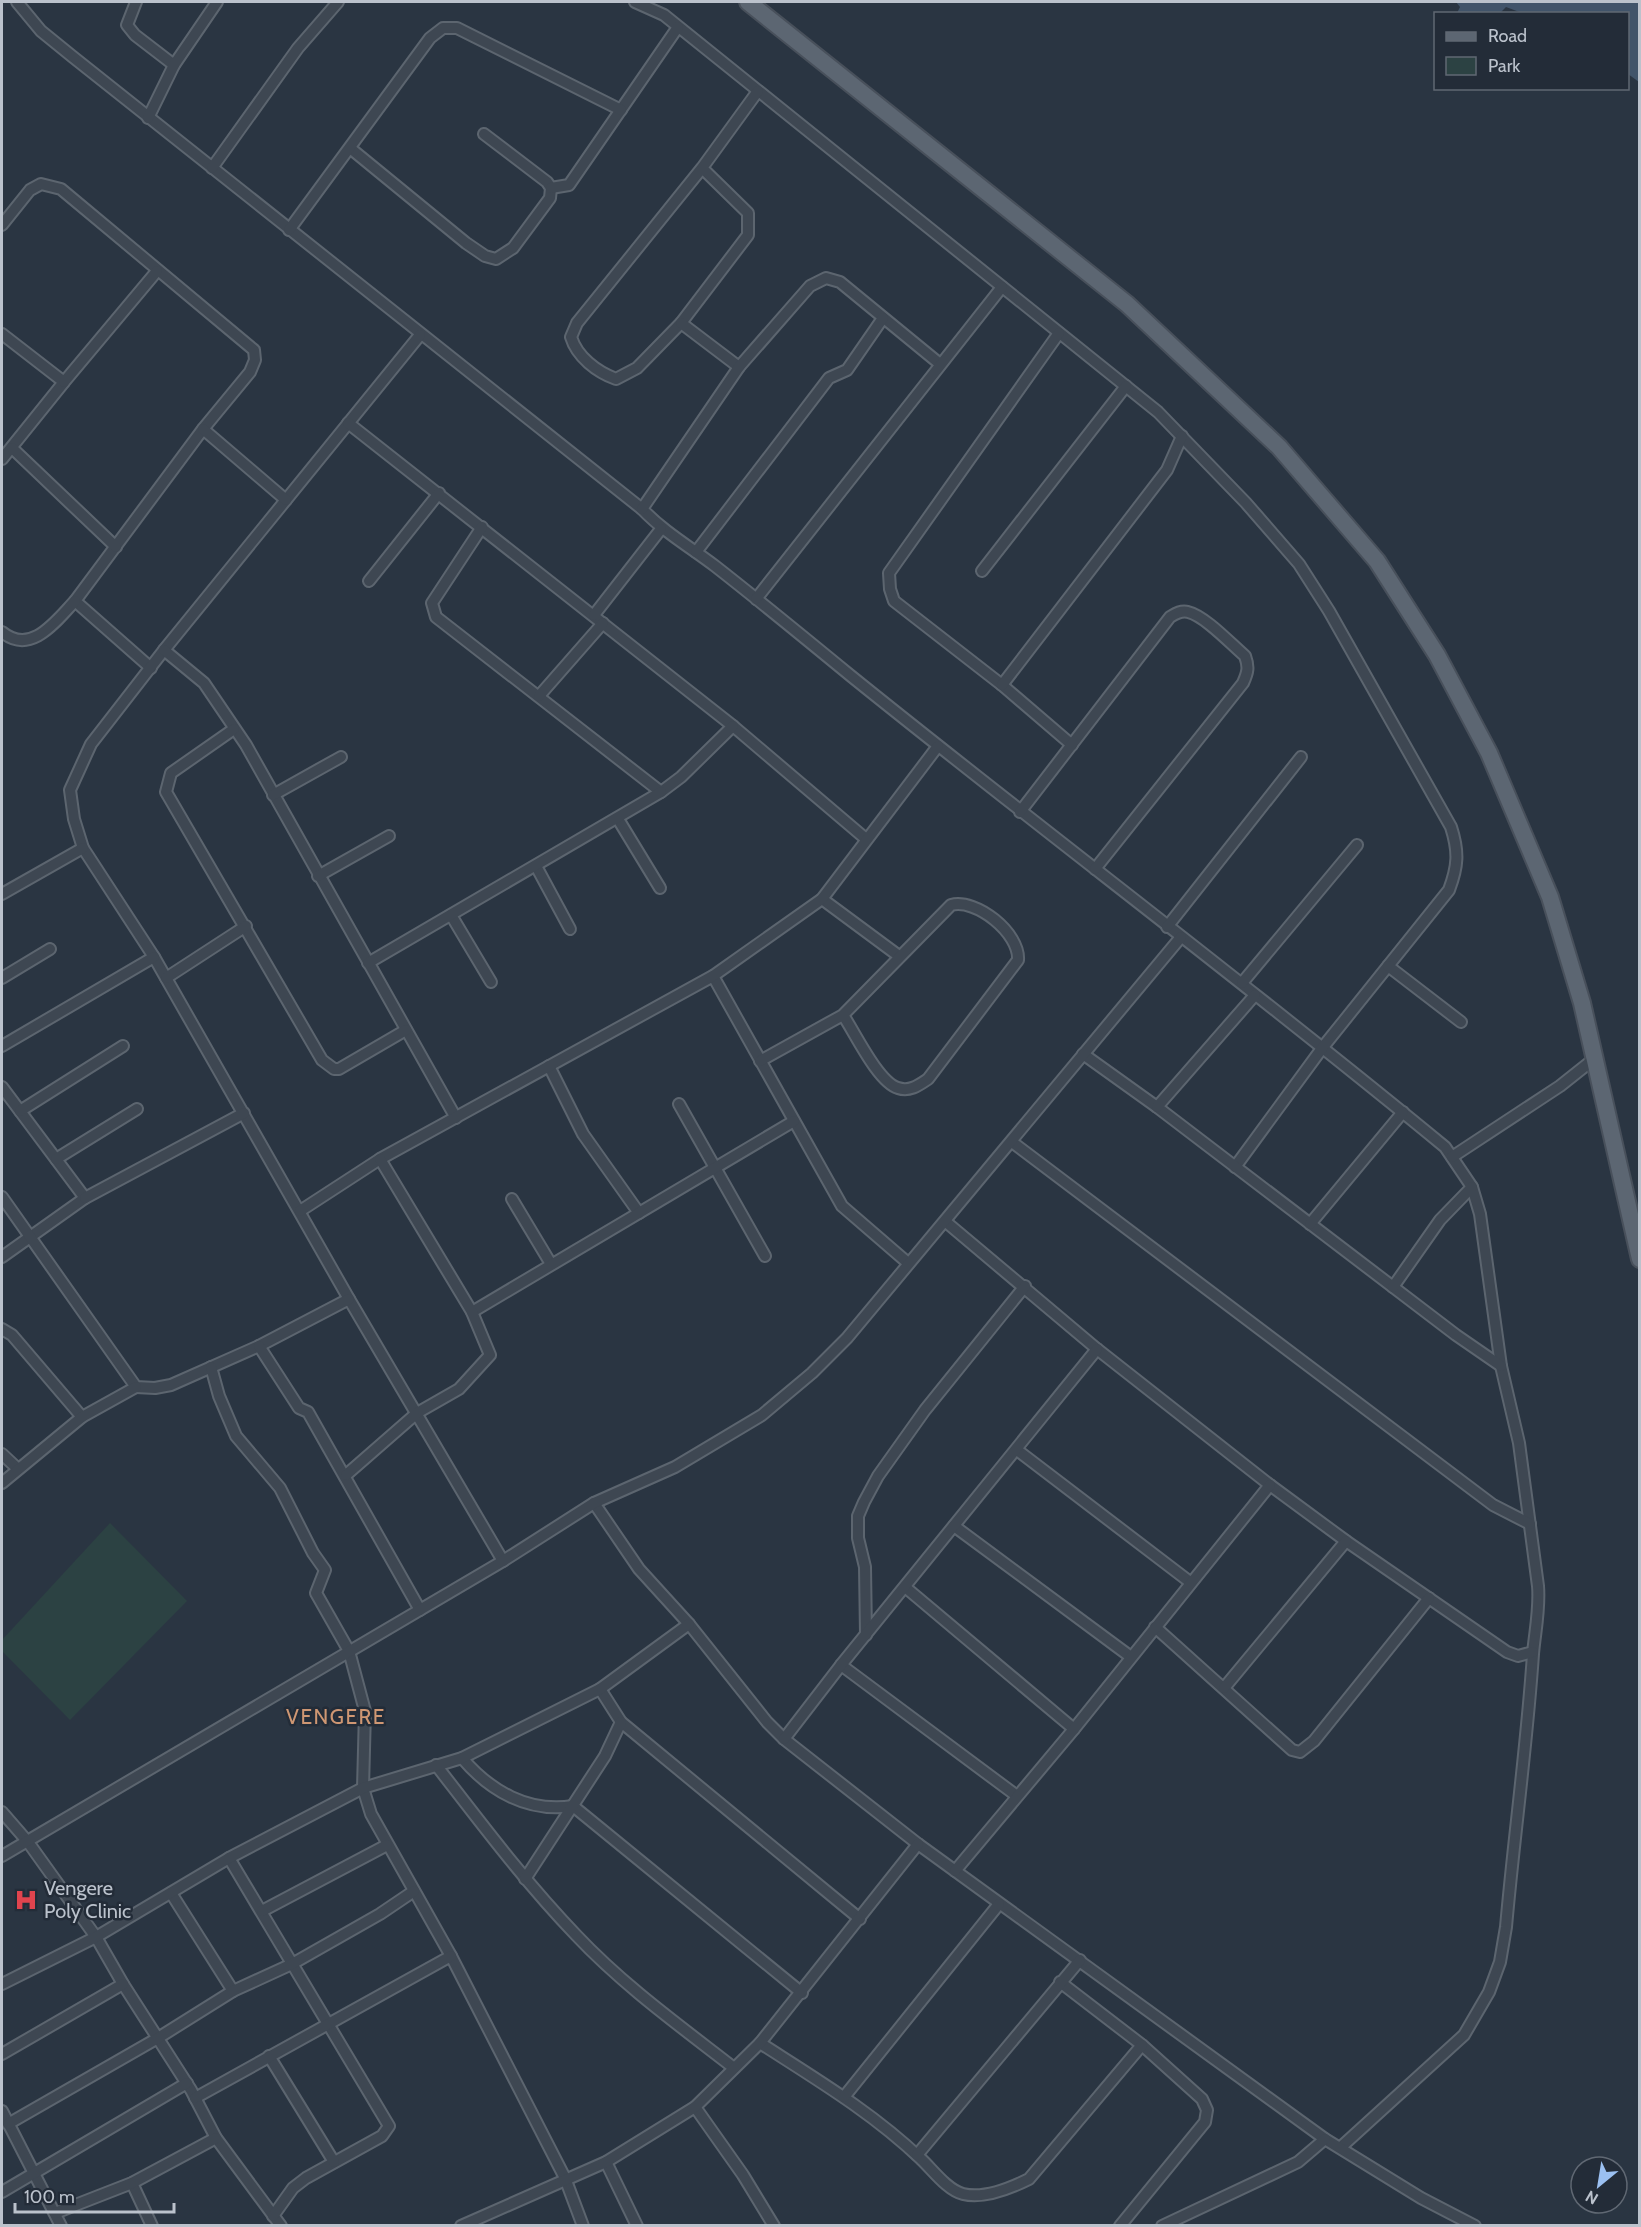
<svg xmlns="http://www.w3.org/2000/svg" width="1641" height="2227" viewBox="0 0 1641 2227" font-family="Cabin,sans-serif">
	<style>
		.green { fill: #2c4243 }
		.water { fill: #41546a }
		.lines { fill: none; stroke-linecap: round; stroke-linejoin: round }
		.street-casing { stroke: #5c656f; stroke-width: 14 }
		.primary-casing { stroke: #48505b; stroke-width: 20 }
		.street { stroke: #3e4752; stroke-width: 10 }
		.primary { stroke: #5c6672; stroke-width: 16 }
		.labels { text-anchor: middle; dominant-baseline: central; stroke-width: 5; stroke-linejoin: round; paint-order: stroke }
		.poi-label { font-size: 20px; fill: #bbc2cc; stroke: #232c38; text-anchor: start }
		.neighbourhood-label { font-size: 21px; letter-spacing: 1.5px; fill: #cf9773; stroke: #232c38 }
	</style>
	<rect width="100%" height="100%" fill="#2a3542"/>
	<polygon class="green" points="110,1523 187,1601 70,1720 2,1651 2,1640"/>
	<polygon class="water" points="1456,2 1639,2 1639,82 1628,74 1628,14 1522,13 1506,7 1500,13 1457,13 1460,7"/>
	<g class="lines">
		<g class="street-casing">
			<g id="street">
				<path d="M17,2l24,29 32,26 569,452c22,23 48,38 73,57 46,36 91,73 136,110 197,159 399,310 594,471l27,40 8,27 21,152 18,77 19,143c2,23 -3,45 -5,68 -6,91 -19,182 -27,273l-6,35 -11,30 -25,43 -123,112"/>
				<polyline points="136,2 127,25 135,35 174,65"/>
				<path d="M635,2l29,13 494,397 88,91 53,61 30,47 122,216c8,25 7,39 -2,63l-126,157 -88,120"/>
				<polyline points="148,118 174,65 217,2"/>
				<polyline points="350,148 466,243 485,256 496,259 513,248 550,198 551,188 547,182 484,134"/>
				<polyline points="212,168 298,48 338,2"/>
				<path d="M702,168l46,45v22l-67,88 -44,45 -21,11c-19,-7 -39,-22 -45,-42l6,-14 125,-155 56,-77"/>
				<polyline points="551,188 569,185 678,27"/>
				<polyline points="2,225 30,190 41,184 61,189 254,350 255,360 250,372 203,429 75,601 151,668"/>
				<polyline points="289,230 430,38 443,28 457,28 621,110"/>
				<polyline points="681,323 739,367"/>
				<polyline points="1059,333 889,573 890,589 894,601 1002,685 1072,745"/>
				<polyline points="2,334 64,382 2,459"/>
				<polyline points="420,335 164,650 91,744 70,790 74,819 83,848 154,957 349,1299 503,1561"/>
				<polyline points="64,382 157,271"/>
				<polyline points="348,423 733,726 866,839"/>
				<polyline points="203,429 286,500"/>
				<polyline points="12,448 116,547"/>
				<polyline points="642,509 739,367 810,286 826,278 840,282 940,364"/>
				<polyline points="482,527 432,603 436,617 661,792 681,777 733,726"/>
				<polyline points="696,552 829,378 847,370 883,318"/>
				<polyline points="982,571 1126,386"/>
				<polyline points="369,581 439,493"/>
				<polyline points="756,599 1002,287"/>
				<polyline points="594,615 661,529"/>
				<path d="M2,632c29,24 54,-11 73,-31"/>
				<polyline points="164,650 204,683 246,745 456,1118"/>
				<polyline points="1002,685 1167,470 1182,436"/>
				<polyline points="539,696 603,623"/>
				<polyline points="234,729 171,773 166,792 322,1060 334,1069 339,1069 406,1030"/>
				<polyline points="273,795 341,757"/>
				<path d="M1020,812l150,-195c5,-3 11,-7 18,-5 17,4 43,32 57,44 4,11 3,16 -2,27l-148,186"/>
				<polyline points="618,819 660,888"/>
				<polyline points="536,866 570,929"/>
				<polyline points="318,876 389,836"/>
				<polyline points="2,894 83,848"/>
				<polyline points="822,899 899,956"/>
				<polyline points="451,915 491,982"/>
				<polyline points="1167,927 1301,757"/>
				<polyline points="368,963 661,792"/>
				<polyline points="1388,966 1461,1022"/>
				<polyline points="713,976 842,1206 908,1263"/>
				<polyline points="2,978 50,949"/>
				<polyline points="166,978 246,926"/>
				<polyline points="1242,983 1357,845"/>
				<polyline points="2,1046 154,957"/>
				<polyline points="1083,1054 1157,1107 1456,1335 1501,1366"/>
				<path d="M760,1061l83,-46 108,-110c25,-7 69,28 67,55l-90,119c-9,6 -18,13 -30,9 -20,-6 -43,-55 -55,-73"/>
				<polyline points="549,1066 583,1134 639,1213"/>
				<polyline points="2,1087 85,1198 2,1257"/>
				<polyline points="679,1104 765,1256"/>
				<polyline points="1157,1107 1255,995"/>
				<polyline points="20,1111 123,1046"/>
				<polyline points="1012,1142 1493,1505 1530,1524"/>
				<polyline points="1452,1157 1560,1086 1594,1059"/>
				<polyline points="56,1159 137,1109"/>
				<polyline points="2,1197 136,1387 155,1388 171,1385 259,1346 349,1299"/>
				<polyline points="85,1198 244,1113"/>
				<polyline points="512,1199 551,1264"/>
				<polyline points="300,1211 380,1159 713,976 822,899 938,746"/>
				<polyline points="946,1222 1097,1349 1270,1485 1346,1541 1507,1652 1518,1656 1533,1652"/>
				<polyline points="1310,1224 1403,1112"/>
				<polyline points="1393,1287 1440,1220 1472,1187"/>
				<polyline points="472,1312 794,1121"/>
				<polyline points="2,1329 12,1335 82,1417"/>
				<polyline points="259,1346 299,1408 308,1412 420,1610"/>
				<polyline points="211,1367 219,1396 236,1436 280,1488 313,1553 325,1570 316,1593 349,1651 365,1711 363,1788 371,1814 451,1956 565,2178 583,2226"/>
				<polyline points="1017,1450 1190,1582"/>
				<polyline points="2,1454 18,1469"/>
				<polyline points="346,1475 417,1413 459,1389 490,1355 472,1312 380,1159"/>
				<polyline points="2,1483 82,1417 136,1387"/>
				<polyline points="594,1503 639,1569 689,1624 767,1722 784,1739 918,1844 1325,2139 1421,2198 1475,2226"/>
				<polyline points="954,1526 1131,1657"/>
				<polyline points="905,1587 1074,1729"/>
				<polyline points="1155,1627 1292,1750 1300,1752 1314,1741 1429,1598"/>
				<polyline points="866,1635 865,1567 858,1538 858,1516 864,1502 878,1476 925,1410 1025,1286"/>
				<polyline points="841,1665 1017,1796"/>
				<polyline points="1224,1688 1346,1541"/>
				<polyline points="600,1689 621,1722 860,1919"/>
				<polyline points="784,1739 841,1665 1097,1349"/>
				<path d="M462,1758c28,33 66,55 111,48l229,187"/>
				<path d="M436,1765c45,58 89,117 140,170 47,50 104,91 158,133"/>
				<polyline points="2,1812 28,1842 96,1937 123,1984 191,2090 216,2138 281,2226"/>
				<polyline points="2,1856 503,1561 594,1503 675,1467 762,1415 812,1373 847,1338 1181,937"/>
				<polyline points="229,1858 389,2126 382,2136 306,2178 293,2188 273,2216"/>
				<polyline points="955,1871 1074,1729 1270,1485"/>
				<polyline points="525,1879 605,1756 621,1722"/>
				<polyline points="171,1893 233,1991"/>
				<polyline points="262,1911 387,1845"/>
				<polyline points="1060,1982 1142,2045 1202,2099 1207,2110 1205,2122 1120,2226"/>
				<polyline points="2,1984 96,1937 229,1858 363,1788 462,1758 600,1689 689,1624"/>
				<path d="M760,2043c56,36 113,70 161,116 11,10 26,31 42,35 20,5 48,-6 66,-15l113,-134"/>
				<polyline points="2,2054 123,1984"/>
				<polyline points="269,2056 334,2162"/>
				<polyline points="844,2097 999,1904"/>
				<polyline points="195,2098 451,1956"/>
				<polyline points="695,2107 743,2175 774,2226"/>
				<polyline points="2,2111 61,2226"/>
				<polyline points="8,2124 158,2038 233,1991 292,1964 380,1914 414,1891"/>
				<polyline points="917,2155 1080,1960"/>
				<polyline points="606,2162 637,2226"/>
				<polyline points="132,2183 152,2226"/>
				<polyline points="2,2192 187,2083"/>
				<polyline points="55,2213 132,2183 216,2138"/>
				<polyline points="461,2226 606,2162 695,2107 760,2043 918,1844"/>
				<polyline points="1162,2226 1298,2162 1325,2139"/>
			</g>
		</g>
		<g class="primary-casing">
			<polyline id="primary" points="748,2 1127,304 1279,447 1377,561 1437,655 1489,753 1550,897 1582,1003 1640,1259"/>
		</g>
		<use href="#street" class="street"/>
		<use href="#primary" class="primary"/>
	</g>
	<defs>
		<g id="hospital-bare" transform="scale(1.8)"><path d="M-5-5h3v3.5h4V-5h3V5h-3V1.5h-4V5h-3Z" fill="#e0444e" stroke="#232c38" stroke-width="2.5" paint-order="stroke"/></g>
	</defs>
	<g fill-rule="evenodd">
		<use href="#hospital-bare" x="26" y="1900"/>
	</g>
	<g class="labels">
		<g class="poi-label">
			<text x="44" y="1888">Vengere<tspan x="44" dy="23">Poly Clinic</tspan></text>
		</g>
		<g class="neighbourhood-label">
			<text x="336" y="1716">VENGERE</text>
		</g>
	</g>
	<rect width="1641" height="2227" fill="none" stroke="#bbc2cc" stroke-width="6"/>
	<rect x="1434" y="12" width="195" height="78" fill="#232c38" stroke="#606873" stroke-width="1.5"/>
	<rect x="1446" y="32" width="30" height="9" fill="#5c6672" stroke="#606873" stroke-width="1.5"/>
	<text x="1488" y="42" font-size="18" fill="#bbc2cc">Road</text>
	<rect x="1446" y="57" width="30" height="18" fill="#2c4243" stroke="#606873" stroke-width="1.5"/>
	<text x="1488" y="72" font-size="18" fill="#bbc2cc">Park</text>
	<g transform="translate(1599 2185) rotate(210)"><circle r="28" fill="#232c38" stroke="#606873" stroke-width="1.5"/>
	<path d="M0-4.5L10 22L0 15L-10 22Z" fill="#9bc0f1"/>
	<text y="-9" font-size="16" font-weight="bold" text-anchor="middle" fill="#bbc2cc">N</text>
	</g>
	<path d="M15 2203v9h159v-9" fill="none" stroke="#bbc2cc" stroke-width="3"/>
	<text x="24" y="2203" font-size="18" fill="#bbc2cc" stroke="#232c38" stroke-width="4.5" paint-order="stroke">100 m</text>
</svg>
